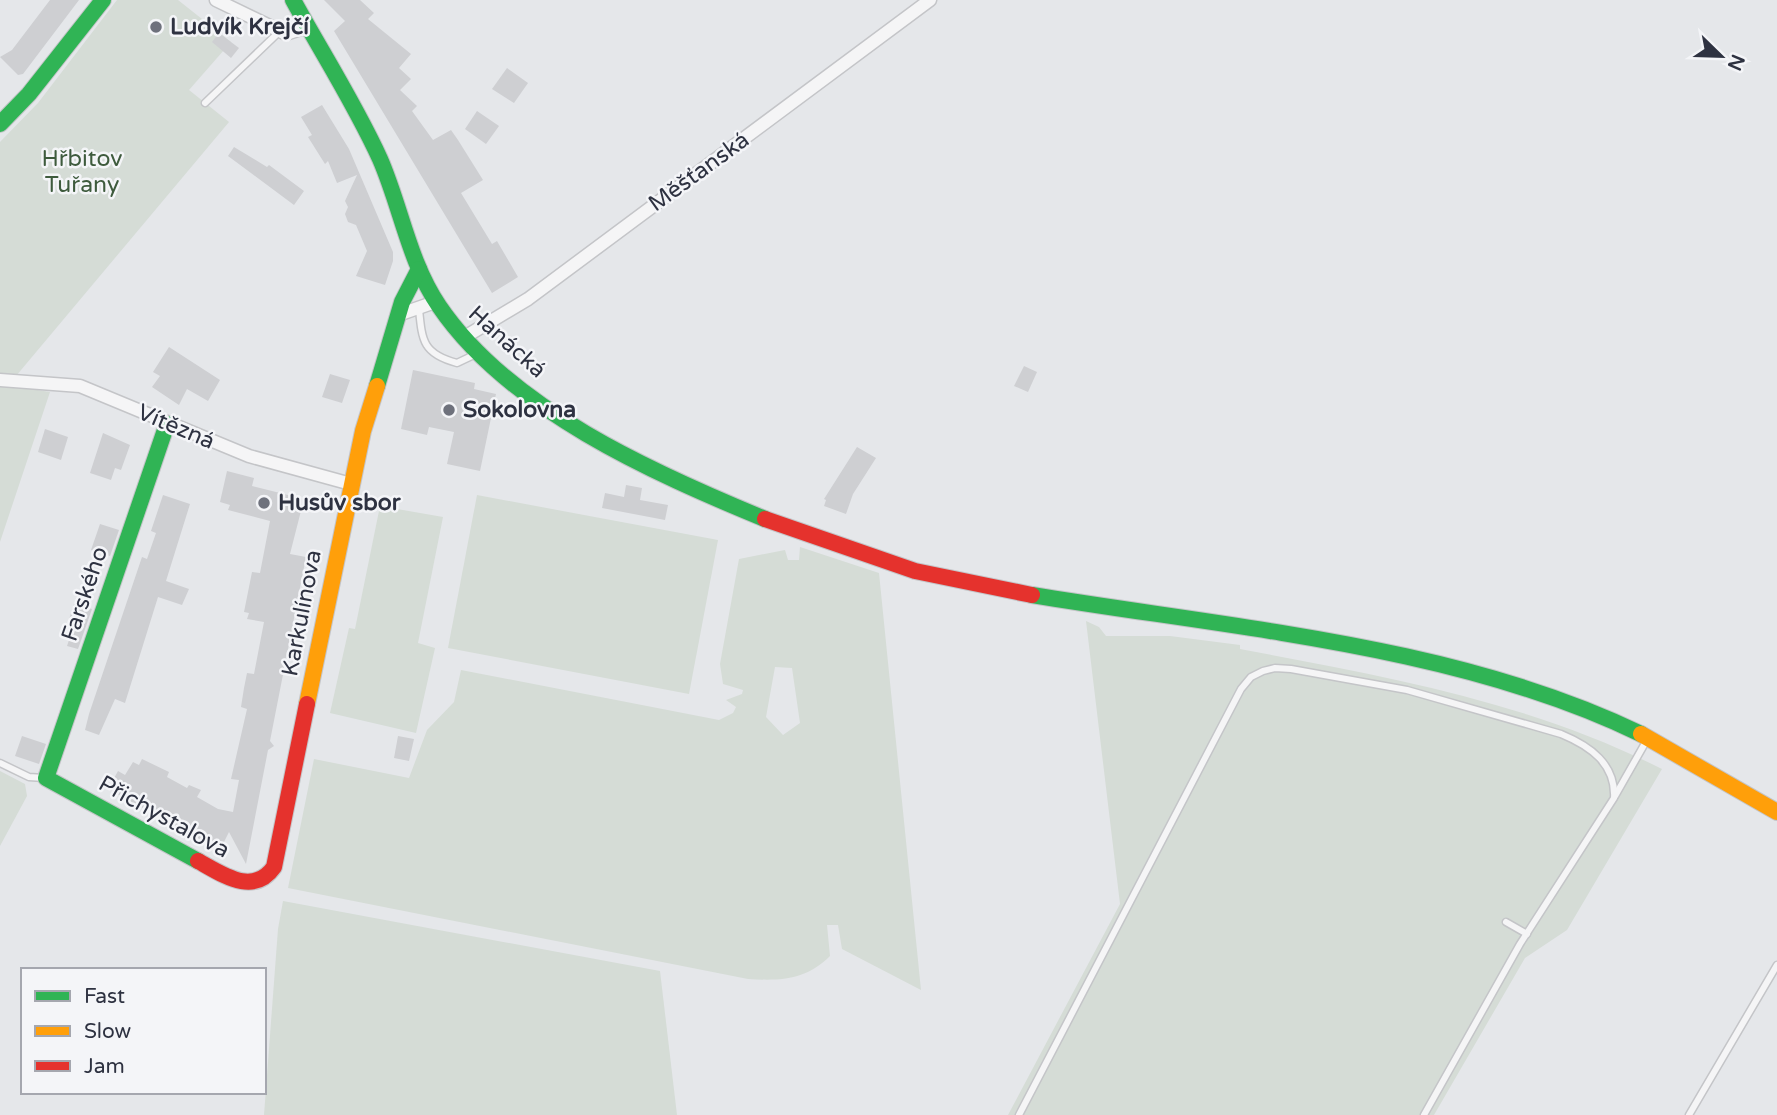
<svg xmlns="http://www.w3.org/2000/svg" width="1777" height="1115" viewBox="0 0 1777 1115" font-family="'Varela Round',sans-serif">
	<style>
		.green { fill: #d5dcd6; fill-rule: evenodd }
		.building { fill: #cecfd2 }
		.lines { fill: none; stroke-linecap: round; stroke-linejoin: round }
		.lane-casing { stroke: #c4c5c8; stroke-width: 9 }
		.street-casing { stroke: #c4c5c8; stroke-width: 15 }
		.fast-casing { stroke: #c4c5c8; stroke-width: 18 }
		.slow-casing { stroke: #c4c5c8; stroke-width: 18 }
		.jam-casing { stroke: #c4c5c8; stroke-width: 18 }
		.lane { stroke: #f5f5f6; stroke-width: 6 }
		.street { stroke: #f5f5f6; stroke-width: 12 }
		.fast { stroke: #30b455; stroke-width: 16 }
		.slow { stroke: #ff9f0a; stroke-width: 16 }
		.jam { stroke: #e5322d; stroke-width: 16 }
		.poi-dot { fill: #6e717c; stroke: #f4f5f8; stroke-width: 2.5 }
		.labels { text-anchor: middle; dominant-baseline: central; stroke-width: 5; stroke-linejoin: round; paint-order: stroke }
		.poi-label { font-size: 23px; font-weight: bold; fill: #2e3241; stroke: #f4f5f8; text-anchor: start }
		.park-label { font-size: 23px; fill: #3e5b3d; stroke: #f4f5f8 }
		.street-label { font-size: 23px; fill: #2e3241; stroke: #f4f5f8 }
	</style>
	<rect width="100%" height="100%" fill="#e5e7ea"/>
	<g class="green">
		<polygon points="117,0 178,0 231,42 189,90 229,122 16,376 0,375 0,142 38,103"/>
		<polygon points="0,384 50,392 0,542"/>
		<polygon points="477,495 718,540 689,694 448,648"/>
		<polygon points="380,506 443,517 418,643 435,648 416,733 330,713 349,628 355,629"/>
		<path d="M800,547l79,26 42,417 -79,-41 -4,-24h-11l3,31c-24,24 -49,25 -82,23l-460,-91 26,-129 95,19 18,-48 27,-28 7,-32 258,50 14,-7 3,-6 -10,-7 16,-6 1,-4 -20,-6 -3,-20 19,-105 46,-9 3,10h11zM775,667l17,1 8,55 -17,12 -17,-18z"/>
		<path d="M1086,621l13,6 7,9h64l70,9v4c147,28 287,52 422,120l-95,161 -42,28 -91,157h-426l112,-211z"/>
		<polygon points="0,771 25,784 27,796 0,846"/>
		<polygon points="283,901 660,971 677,1115 264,1115 278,929"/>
	</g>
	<g class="building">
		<polygon points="50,0 79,0 23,74 18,75 0,57 12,50"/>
		<polygon points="324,0 360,0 374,13 368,19 411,54 399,68 411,79 400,90 417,106 412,111 433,140 451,130 458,140 483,180 461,193 492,244 497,241 518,277 492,293 334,31 345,21"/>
		<polygon points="219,33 239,48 231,58 212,42"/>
		<polygon points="507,68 528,83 514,103 492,89"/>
		<polygon points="322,105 349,149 393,252 393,261 385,285 356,276 367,251 356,225 348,222 345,214 348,207 345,201 357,175 337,183 328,161 325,164 308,137 312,135 301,117"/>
		<polygon points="477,111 499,126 486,144 465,129"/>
		<polygon points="234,147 267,167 269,165 304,191 294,205 228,156"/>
		<polygon points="169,347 220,380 208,401 187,389 179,405 152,387 160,376 153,372"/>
		<polygon points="1024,366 1037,372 1028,392 1014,386"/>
		<polygon points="413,370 475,383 474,389 496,394 480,471 447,464 454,432 429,427 427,435 401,429"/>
		<polygon points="330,374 350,380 342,403 322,397"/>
		<polygon points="45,429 68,437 61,460 38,452"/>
		<polygon points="103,433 130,445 121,470 115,468 111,480 90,473"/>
		<polygon points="857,447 876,458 853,494 846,514 824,506 826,500 824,499"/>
		<polygon points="227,471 254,478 252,486 304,499 290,554 306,557 270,741 274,746 268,750 246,864 229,832 220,850 108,789 118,771 125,775 133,762 139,765 142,759 169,772 167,777 187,788 189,785 201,790 197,797 218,809 233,812 239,780 231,779 247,709 241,707 244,688 247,673 254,674 264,622 247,619 249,613 244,612 252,572 260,573 270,521 228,510 230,505 220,502"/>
		<polygon points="626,485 642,488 640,500 668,505 665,520 602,508 605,493 624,497"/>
		<polygon points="163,495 190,504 166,581 189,589 182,605 158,597 125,703 115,699 99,735 85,730 89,714 142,557 147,559 156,533 151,531"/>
		<polygon points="100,524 119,530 110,556 91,550"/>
		<polygon points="74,604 92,609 78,649 67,646 69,640 63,638"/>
		<polygon points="22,736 46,744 39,764 15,756"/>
		<polygon points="398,736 414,739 409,761 394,758"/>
	</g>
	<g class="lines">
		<g class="lane-casing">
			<g id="lane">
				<polyline points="205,103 279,32"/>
				<path d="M419,309c3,32 4,45 38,54l19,-9"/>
				<polyline points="0,763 29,777 44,778"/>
				<polyline points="1615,796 1648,738"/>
				<polyline points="1506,922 1527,934"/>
				<path d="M1019,1115l222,-426 10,-12 12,-6 12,-3 16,1 116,21 154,44c29,12 55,30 53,64l-94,146 -96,171"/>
				<polyline points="1689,1115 1777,965"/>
			</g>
		</g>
		<g class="street-casing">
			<g id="street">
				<polyline points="216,0 286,34 307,27"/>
				<polyline points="398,315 435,302"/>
				<polyline points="463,338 528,299 930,0"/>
				<polyline points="0,380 80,386 249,456 351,484"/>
			</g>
		</g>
		<g class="fast-casing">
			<g id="fast">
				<path d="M293,0c29,53 62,104 87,159 21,48 29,103 59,147 70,103 214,167 326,213"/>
				<polyline points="0,124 29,94 103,0"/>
				<polyline points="377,386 402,302 419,269"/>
				<polyline points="167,424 46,778 198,861"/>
				<path d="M1032,595c199,33 426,50 609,139"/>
			</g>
		</g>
		<g class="slow-casing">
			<g id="slow">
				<polyline points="307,704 363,431 377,386"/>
				<polyline points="1641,734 1777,812"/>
			</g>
		</g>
		<g class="jam-casing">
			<g id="jam">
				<polyline points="765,519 915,571 1032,595"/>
				<path d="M198,861c24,13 55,36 76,6l33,-163"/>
			</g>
		</g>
		<use href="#lane" class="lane"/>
		<use href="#street" class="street"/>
		<use href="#fast" class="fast"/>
		<use href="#slow" class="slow"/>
		<use href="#jam" class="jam"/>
	</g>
	<g class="poi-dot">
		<circle cx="156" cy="27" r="7"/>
		<circle cx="449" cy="410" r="7"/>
		<circle cx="264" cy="503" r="7"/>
	</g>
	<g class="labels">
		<g class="poi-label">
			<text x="170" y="27">Ludvík Krejčí</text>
			<text x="463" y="410">Sokolovna</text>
			<text x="278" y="503">Husův sbor</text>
		</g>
		<g class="park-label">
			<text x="82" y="159">Hřbitov<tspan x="82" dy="26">Tuřany</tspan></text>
		</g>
		<g class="street-label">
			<text transform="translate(699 172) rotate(-36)">Měšťanská</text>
			<text transform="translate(507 342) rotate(42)">Hanácká</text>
			<text transform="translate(176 427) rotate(23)">Vítězná</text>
			<text transform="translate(85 594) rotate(-71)">Farského</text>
			<text transform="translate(302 613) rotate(-79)">Karkulínova</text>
			<text transform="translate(164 817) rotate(29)">Přichystalova</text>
		</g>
	</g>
	<rect x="21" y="968" width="245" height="126" fill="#f4f5f8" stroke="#a5a7af" stroke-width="2"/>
	<rect x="35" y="991" width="35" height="10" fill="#30b455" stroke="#a5a7af" stroke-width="2"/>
	<text x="84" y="1003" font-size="21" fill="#2e3241">Fast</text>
	<rect x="35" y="1026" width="35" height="10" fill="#ff9f0a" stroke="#a5a7af" stroke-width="2"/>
	<text x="84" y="1038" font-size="21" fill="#2e3241">Slow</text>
	<rect x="35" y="1061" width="35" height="10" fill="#e5322d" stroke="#a5a7af" stroke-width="2"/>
	<text x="84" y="1073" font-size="21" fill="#2e3241">Jam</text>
	<g transform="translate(1721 56) rotate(113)" stroke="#f4f5f8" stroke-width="5" paint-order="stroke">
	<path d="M0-5L12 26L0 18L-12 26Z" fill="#2e3241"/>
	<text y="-10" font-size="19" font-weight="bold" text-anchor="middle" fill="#2e3241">N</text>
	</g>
</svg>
